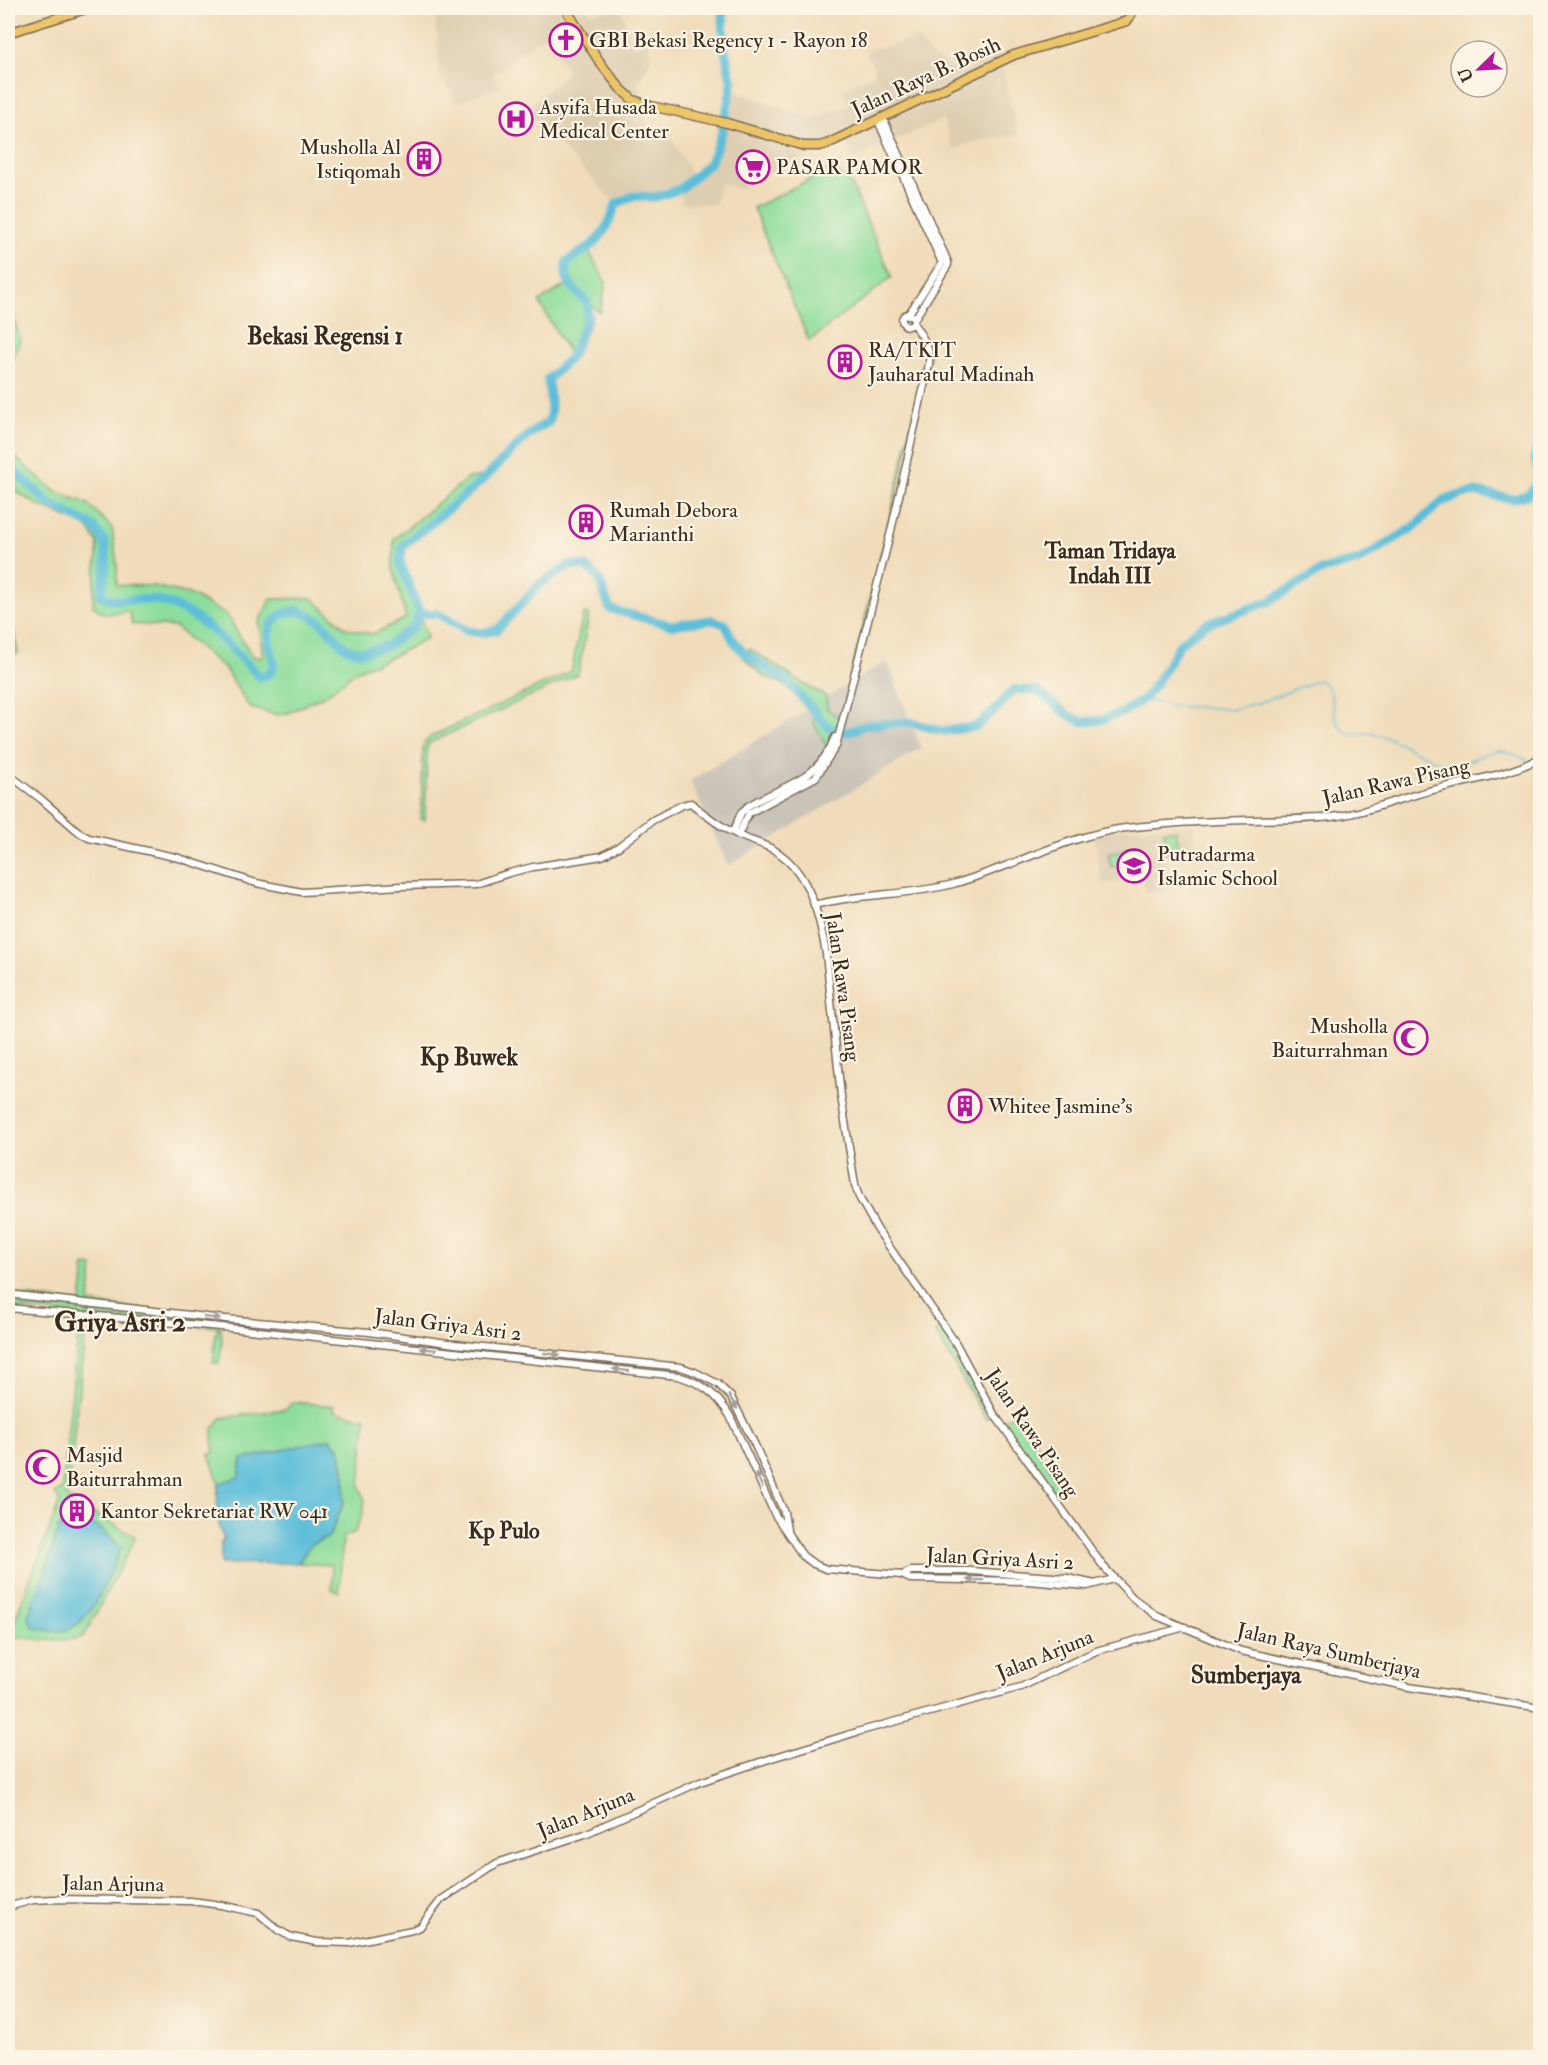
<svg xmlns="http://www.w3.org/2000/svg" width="1548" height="2065" viewBox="0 0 1548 2065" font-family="'IM FELL Double Pica',serif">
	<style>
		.built { fill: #deceb1 }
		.industrial { fill: #c9c3b8 }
		.green { fill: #8ddd9c; stroke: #64845d; stroke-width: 1.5 }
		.water { fill: #5bbed9; stroke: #4b747c; stroke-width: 1.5 }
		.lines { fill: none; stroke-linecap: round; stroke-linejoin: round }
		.stream { stroke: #5bbed9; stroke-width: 1.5 }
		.river { stroke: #5bbed9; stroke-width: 9 }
		.minor-casing { stroke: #7a6855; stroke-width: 9 }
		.major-casing { stroke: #7a6855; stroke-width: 11 }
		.minor { stroke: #fff; stroke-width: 6 }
		.major { stroke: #edc569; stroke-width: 8 }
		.oneway { fill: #a79f9a }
		.labels { text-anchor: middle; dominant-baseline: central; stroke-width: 4.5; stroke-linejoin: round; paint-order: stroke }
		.poi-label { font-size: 21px; fill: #3b2a1e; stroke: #fcf5e5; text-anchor: start }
		.street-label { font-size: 21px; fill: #3b2a1e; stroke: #fcf5e5 }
		.neighbourhood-label { font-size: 22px; font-weight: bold; fill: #3b2a1e; stroke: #fcf5e5 }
		.quarter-label { font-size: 24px; font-weight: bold; fill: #3b2a1e; stroke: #fcf5e5 }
		.district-label { font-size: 27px; font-weight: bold; fill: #3b2a1e; stroke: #fcf5e5 }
	</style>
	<rect width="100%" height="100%" fill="#fcf5e5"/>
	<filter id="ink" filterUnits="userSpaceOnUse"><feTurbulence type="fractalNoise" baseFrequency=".0167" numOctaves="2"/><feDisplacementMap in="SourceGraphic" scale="12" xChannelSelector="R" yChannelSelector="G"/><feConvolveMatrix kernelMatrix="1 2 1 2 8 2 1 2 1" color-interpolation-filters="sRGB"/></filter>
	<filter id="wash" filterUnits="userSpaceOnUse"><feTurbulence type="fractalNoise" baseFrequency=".008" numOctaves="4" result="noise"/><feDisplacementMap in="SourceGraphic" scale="24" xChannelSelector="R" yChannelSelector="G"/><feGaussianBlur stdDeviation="1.35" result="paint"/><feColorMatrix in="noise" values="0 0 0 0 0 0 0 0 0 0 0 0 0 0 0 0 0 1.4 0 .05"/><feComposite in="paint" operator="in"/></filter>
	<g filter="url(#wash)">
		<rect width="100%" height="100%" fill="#f0dcba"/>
		<g class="built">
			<polygon points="435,8 588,8 590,13 621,8 633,47 648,43 652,57 638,83 648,133 670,134 693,178 710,163 722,133 731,90 813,119 848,105 842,89 876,73 866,52 917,37 929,54 959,73 999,55 1019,135 980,140 953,150 943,119 853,159 843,137 738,189 720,183 715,204 683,203 679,189 656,197 633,196 616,204 526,110 567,72 547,37 537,39 493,75 502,87 457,102 439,75"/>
			<polygon points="1194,824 1196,851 1166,854 1175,889 1145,893 1143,879 1102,884 1094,835 1125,829"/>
		</g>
		<polygon class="industrial" points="887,661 921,748 728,866 690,781"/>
		<g class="green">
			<polygon points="832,168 851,184 892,277 809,341 753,208"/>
			<polygon points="588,249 606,283 600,312 587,303 588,317 571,357 539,302 569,283 564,273 567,261"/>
			<polygon points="8,301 11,307 20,340 8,375"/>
			<polygon points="913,323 930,355 848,699 845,698 887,530 926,362 925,348 910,326"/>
			<polygon points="8,451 55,491 88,504 112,528 117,565 117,585 153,586 189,594 227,615 252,656 263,658 259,622 271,599 312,598 346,628 373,634 406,618 393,568 394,539 468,478 487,476 403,546 400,562 411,585 427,638 392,657 357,670 327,694 288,713 278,715 250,708 225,669 175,627 132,624 129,611 105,614 93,606 98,543 86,526 38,505 8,486"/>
			<polygon points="8,605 18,653 8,657"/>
			<polygon points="583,614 589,615 578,674 429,743 427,750 425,820 421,819 423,750 424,743 432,736 570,672 572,669"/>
			<polygon points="750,649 810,688 826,696 827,709 841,719 829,750 813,722 817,716 783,684 763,676 740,654"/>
			<polygon points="1176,830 1179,851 1167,853 1164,831"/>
			<polygon points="1130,848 1133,863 1111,867 1108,853"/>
			<path d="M85,1266l8,1 -4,36 126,15c11,16 6,28 4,46l-6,-1 3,-31 5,-5 -134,-11 -20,182 69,39 -52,99c-20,8 -49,3 -70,0l-5,-1 51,-134 -5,-7 7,-5 18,-174 -72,-7v-14l73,9z"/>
			<polygon points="945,1326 994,1414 986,1419 935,1332"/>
			<polygon points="293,1402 334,1406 334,1411 366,1418 360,1486 365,1500 362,1515 355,1532 343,1537 339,1592 332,1589 332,1565 298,1563 311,1544 329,1537 344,1502 345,1476 340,1449 330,1439 242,1459 240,1477 219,1483 209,1454 214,1453 213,1429 221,1418 286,1409"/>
			<polygon points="1017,1411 1063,1490 1053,1496 1001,1423"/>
		</g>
		<g class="water">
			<path d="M330,1439l10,10 5,27 -1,26 -15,35 -18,7 -13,19 -77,1v-21l3,-4c-7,-11 -8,-43 -5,-56l20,-6 3,-18z"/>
			<path d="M64,1520c28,0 39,8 57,28 -10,23 -29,76 -55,82 -10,3 -23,0 -33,-3l-5,-11 15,-39 16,-49z"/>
		</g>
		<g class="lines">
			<path class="stream" d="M1144,699l26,7 64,3 27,-7 58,-22c21,10 8,40 26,51 8,6 18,1 27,2 4,1 9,2 13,4 22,7 41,23 63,27 20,3 35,-14 53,-13 9,1 18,5 26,9"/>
			<g class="river">
				<polyline points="8,339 8,348"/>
				<path d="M8,465l41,38 45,24 11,15 1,28 -5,25c13,10 42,1 59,6 41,11 71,47 100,76l10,-4 4,-8 -5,-23 1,-17 12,-11 17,-4 21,11 27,28 15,3 25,-6 27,-19 6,-14 18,1 30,17 14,2 15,-3 44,-47 29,-18 16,1 13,13 11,30 61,16 41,-5 13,4 8,16 11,13 44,29 41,46 19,4 19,-7 42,-3 34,9 32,-4 23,-20 16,-18 24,2 30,24 15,7 18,-2 22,-8 21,-13 13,-17 24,-40 25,-18 62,-22 54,-32 38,-10 54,-33 27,-25 22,-8 13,-2 37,7 16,-5 7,-9 2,-13 -3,-15 5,-19"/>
				<path d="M420,613l-20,-51 3,-16c28,-23 56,-45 83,-69 21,-20 37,-42 63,-55l2,-13 -3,-30 23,-22 17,-40 -1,-15c-14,-13 -25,-21 -20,-41 28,-15 39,-25 49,-57l17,-8 23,1 24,-8 30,-26 12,-30 10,-49 -8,-38 -1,-38"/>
			</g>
		</g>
	</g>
	<g filter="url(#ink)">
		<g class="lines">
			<g class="minor-casing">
				<g id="minor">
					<polyline points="883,118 948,262 948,265 914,320"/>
					<polyline points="878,121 942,263 908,315"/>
					<circle cx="908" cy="320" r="6"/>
					<path d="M8,774l33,25 39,34 9,5 90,20 77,25 46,9 99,-6 75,-2 33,-11 24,-6 69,-11 16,-9 35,-27 29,-15 9,-2c15,13 31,25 49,33 11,5 24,8 34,14 35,20 46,67 52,104l15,142 14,89 4,12 18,32 78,113 39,72 109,152 30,32 24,18 84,35 168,36 131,21"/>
					<path d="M733,832l8,-19 7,-7c38,-23 69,-23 87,-69"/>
					<path d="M738,835l11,-22 67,-36 20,-31 55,-215 38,-167c2,-17 -7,-28 -16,-41"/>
					<path d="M814,905c46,-12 94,-9 139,-21 57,-16 116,-49 173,-56 41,-5 82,-7 123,-8 27,-1 55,0 82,-3 37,-4 73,-21 110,-29 34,-9 68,-13 99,-30"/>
					<polyline points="8,1294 215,1318 369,1332 455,1344 681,1367 695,1372 718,1384 731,1397 755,1445 784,1512 787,1530"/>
					<path d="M8,1308l213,19 457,49c24,7 39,18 52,40l45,99 28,41 11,8 12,5 76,6 8,4 117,2 60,5 27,-7"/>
					<polyline points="902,1575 911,1571 971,1571 1067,1578 1095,1584"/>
					<polyline points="8,1907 33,1900 55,1899 191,1901 221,1905 258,1913 278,1930 291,1937 317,1942 349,1943 412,1930 420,1927 441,1900 497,1863 585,1834 700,1782 772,1758 857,1732 1021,1687 1096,1651 1185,1627"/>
				</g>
			</g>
			<g class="major-casing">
				<g id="major">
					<polyline points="565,8 601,64 620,88 633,100 651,106 727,123 804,146 819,146 827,144 1014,55 1127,21 1135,8"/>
					<polyline points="8,33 89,8"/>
				</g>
			</g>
			<use href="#minor" class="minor"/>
			<use href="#major" class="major"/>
		</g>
		<defs><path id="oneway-solid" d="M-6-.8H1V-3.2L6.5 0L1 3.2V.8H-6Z" transform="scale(1.5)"/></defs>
		<g class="oneway">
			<use href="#oneway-solid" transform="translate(212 1318) rotate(6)"/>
			<use href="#oneway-solid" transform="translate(428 1349) rotate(-174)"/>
			<use href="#oneway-solid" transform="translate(552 1354) rotate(6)"/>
			<use href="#oneway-solid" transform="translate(621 1370) rotate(-173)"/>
			<use href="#oneway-solid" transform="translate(733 1402) rotate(59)"/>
			<use href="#oneway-solid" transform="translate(759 1480) rotate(-114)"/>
			<use href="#oneway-solid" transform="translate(975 1580) rotate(-179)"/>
		</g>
	</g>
	<defs>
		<g id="church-ring" transform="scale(1.725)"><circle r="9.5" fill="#fcf5e5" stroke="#b5179e" stroke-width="1.5"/><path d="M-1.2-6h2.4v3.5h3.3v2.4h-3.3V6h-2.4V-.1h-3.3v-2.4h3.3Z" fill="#b5179e"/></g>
		<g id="hospital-ring" transform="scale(1.725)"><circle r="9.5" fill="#fcf5e5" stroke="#b5179e" stroke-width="1.5"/><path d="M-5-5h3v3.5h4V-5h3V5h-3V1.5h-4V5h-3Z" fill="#b5179e"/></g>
		<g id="building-ring" transform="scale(1.725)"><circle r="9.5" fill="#fcf5e5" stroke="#b5179e" stroke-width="1.5"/><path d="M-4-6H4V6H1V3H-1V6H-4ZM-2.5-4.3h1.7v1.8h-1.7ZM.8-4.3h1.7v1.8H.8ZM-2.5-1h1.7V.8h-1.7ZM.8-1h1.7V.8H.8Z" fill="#b5179e"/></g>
		<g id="supermarket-ring" transform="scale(1.725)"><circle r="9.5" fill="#fcf5e5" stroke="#b5179e" stroke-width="1.5"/><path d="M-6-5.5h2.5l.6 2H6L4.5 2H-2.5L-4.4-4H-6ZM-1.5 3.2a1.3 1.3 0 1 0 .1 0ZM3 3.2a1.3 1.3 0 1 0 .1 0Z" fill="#b5179e"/></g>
		<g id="school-ring" transform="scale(1.725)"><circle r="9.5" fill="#fcf5e5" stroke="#b5179e" stroke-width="1.5"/><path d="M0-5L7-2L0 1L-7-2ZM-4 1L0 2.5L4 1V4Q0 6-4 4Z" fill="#b5179e"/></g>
		<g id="mosque-ring" transform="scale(1.725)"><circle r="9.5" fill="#fcf5e5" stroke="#b5179e" stroke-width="1.5"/><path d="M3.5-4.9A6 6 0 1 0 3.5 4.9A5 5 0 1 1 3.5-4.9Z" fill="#b5179e"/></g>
	</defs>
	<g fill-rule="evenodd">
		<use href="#church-ring" x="566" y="40"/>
		<use href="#hospital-ring" x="516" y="119"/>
		<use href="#building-ring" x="424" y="159"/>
		<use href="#supermarket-ring" x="753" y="167"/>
		<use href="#building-ring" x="845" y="362"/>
		<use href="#building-ring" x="586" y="522"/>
		<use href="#school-ring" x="1134" y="866"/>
		<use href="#mosque-ring" x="1411" y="1038"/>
		<use href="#building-ring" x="965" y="1106"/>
		<use href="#mosque-ring" x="43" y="1467"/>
		<use href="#building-ring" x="77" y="1511"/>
	</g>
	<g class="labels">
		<g class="poi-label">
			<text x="589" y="40">GBI Bekasi Regency 1 - Rayon 18</text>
			<text x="539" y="107">Asyifa Husada<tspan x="539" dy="24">Medical Center</tspan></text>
			<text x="401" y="147" text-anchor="end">Musholla Al<tspan x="401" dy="24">Istiqomah</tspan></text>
			<text x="776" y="167">PASAR PAMOR</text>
			<text x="868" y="350">RA/TKIT<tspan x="868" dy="24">Jauharatul Madinah</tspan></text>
			<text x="609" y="510">Rumah Debora<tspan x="609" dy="24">Marianthi</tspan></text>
			<text x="1157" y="854">Putradarma<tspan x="1157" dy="24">Islamic School</tspan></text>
			<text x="1388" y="1026" text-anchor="end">Musholla<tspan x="1388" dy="24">Baiturrahman</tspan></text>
			<text x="988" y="1106">Whitee Jasmine's</text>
			<text x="66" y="1455">Masjid<tspan x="66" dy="24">Baiturrahman</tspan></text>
			<text x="100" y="1511">Kantor Sekretariat RW 041</text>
		</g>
		<g class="street-label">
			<text transform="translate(926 77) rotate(-25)">Jalan Raya B. Bosih</text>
			<text transform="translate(1396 782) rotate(-13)">Jalan Rawa Pisang</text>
			<text transform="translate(843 987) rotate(82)">Jalan Rawa Pisang</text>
			<text transform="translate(448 1325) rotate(7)">Jalan Griya Asri 2</text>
			<text transform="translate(1032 1433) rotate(56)">Jalan Rawa Pisang</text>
			<text transform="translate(1000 1559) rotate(3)">Jalan Griya Asri 2</text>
			<text transform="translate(1329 1651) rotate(13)">Jalan Raya Sumberjaya</text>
			<text transform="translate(1045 1655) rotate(-22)">Jalan Arjuna</text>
			<text transform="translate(586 1813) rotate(-22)">Jalan Arjuna</text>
			<text transform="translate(113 1884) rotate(1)">Jalan Arjuna</text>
		</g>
		<g class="neighbourhood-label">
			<text x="1110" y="551">Taman Tridaya<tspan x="1110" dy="25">Indah III</tspan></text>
			<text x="504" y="1531">Kp Pulo</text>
		</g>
		<g class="quarter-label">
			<text x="325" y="336">Bekasi Regensi 1</text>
			<text x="469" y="1057">Kp Buwek</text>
			<text x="1246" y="1675">Sumberjaya</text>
		</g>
		<g class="district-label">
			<text x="120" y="1322">Griya Asri 2</text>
		</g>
	</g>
	<rect width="1548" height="2065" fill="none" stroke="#fcf5e5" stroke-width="30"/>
	<g transform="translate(1479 69) rotate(246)"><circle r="28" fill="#fcf5e5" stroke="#afa495" stroke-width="1.5"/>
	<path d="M0-4.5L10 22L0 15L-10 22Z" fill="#b5179e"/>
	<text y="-9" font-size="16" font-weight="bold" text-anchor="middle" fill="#3b2a1e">U</text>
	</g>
</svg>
